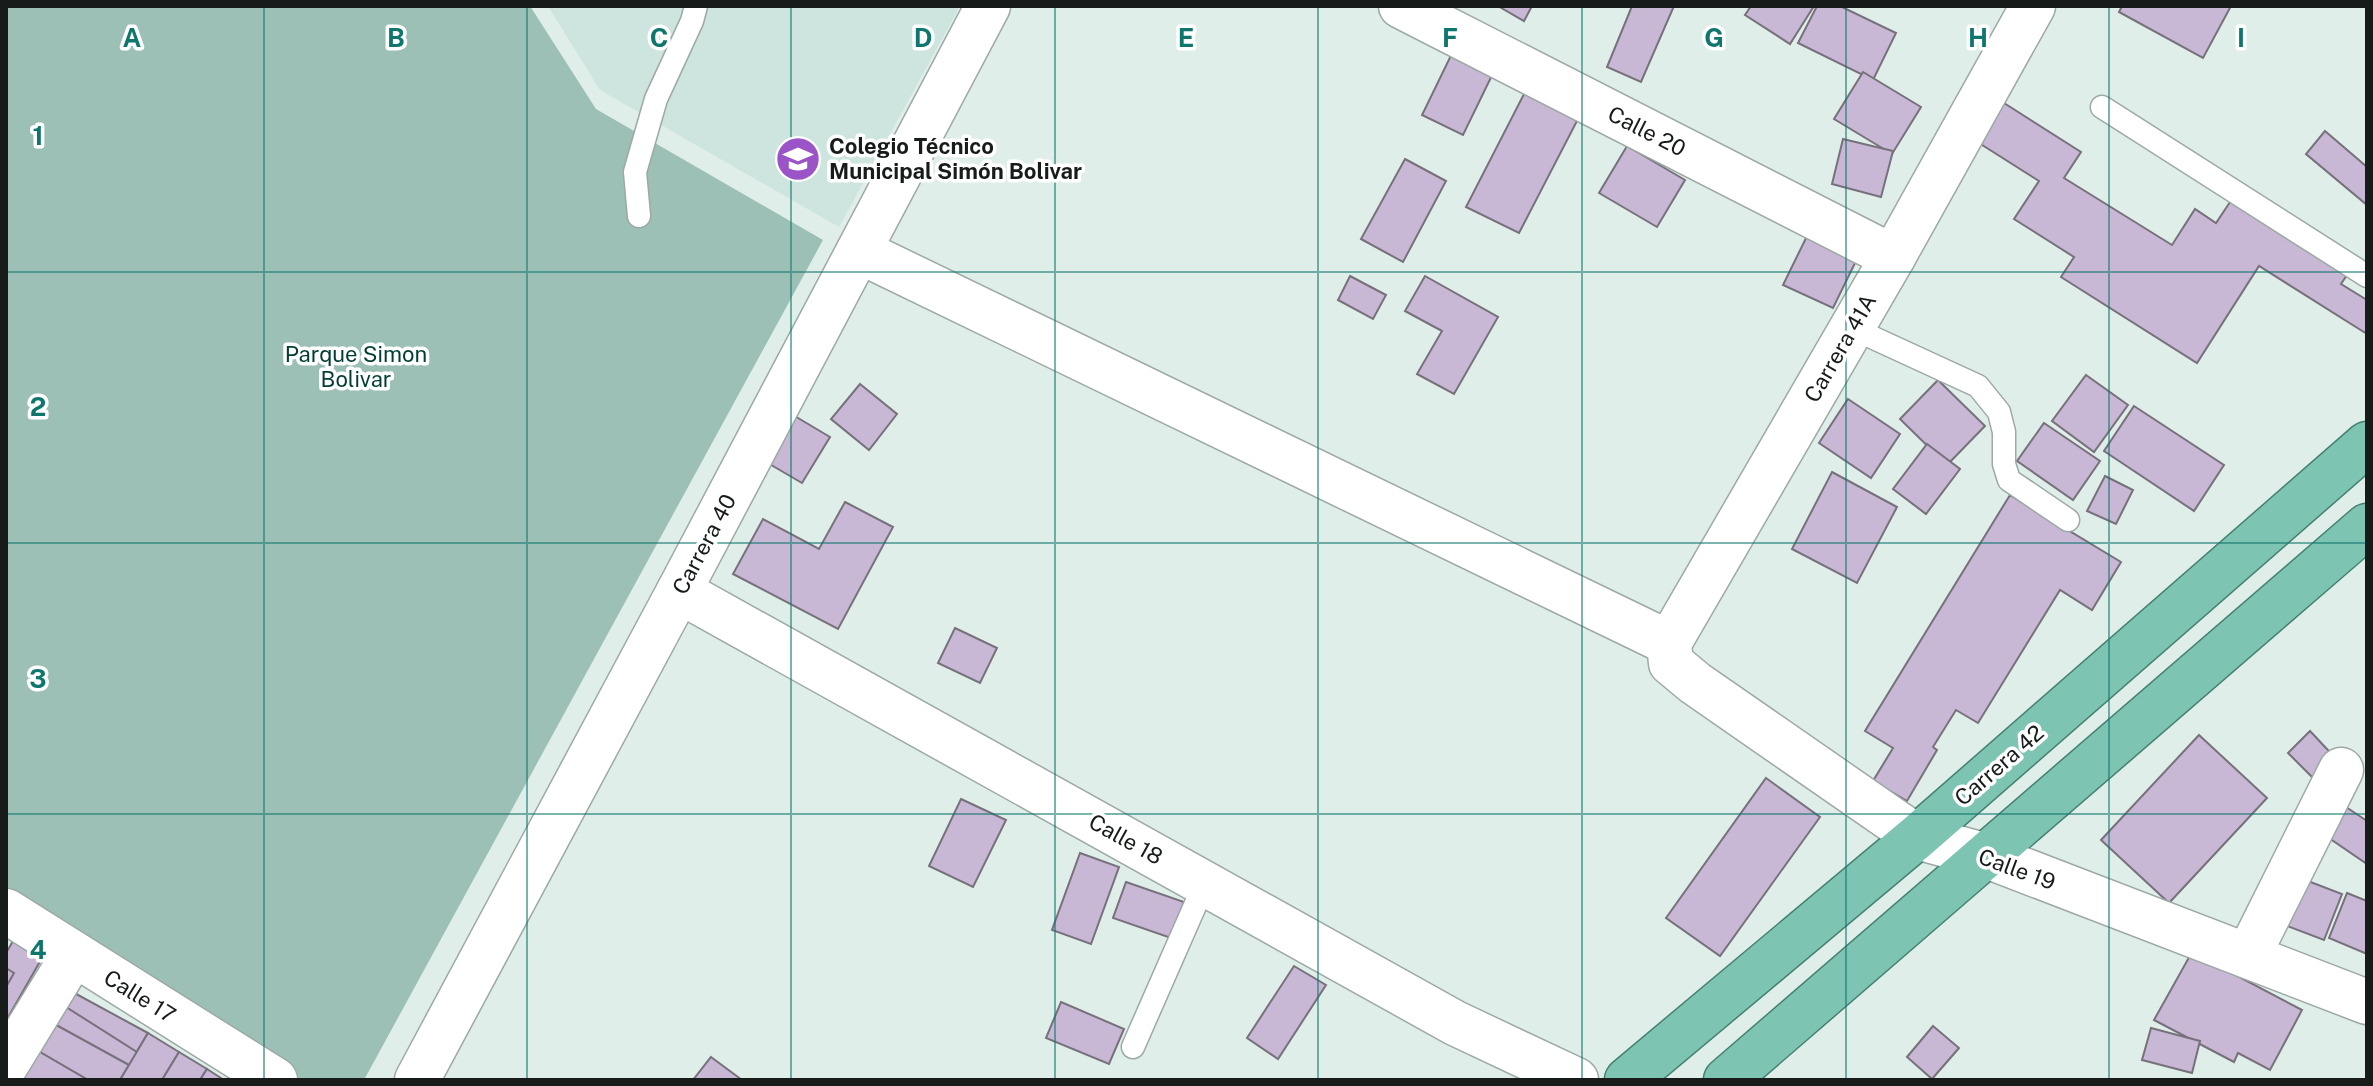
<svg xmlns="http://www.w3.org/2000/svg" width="2373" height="1086" viewBox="0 0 2373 1086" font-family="'Public Sans',sans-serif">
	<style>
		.built { fill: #cee4de }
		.green { fill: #9dc0b6 }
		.building { fill: #c8b7d5; stroke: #76717a; stroke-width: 2 }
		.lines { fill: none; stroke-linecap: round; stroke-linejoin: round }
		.service-casing { stroke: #9ca9a5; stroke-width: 25 }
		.minor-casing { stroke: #9ca9a5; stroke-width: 47 }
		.trunk-casing { stroke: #458071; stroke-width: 47 }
		.service { stroke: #fff; stroke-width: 22 }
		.minor { stroke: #fff; stroke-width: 44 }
		.trunk { stroke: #7ec4b3; stroke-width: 44 }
		.grid { fill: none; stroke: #0f766e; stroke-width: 2; stroke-opacity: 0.55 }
		.labels { text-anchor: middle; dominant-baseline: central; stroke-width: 7; stroke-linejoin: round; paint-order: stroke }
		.street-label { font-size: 22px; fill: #171c1b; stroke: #fff }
		.poi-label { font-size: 22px; font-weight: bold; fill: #171c1b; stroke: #fff; text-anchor: start }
		.park-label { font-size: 22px; fill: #003e33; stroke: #fff }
		.grid-label { font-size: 26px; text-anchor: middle; font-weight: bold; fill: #0f766e; stroke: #fff; stroke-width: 7; stroke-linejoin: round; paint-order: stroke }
	</style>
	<rect width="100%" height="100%" fill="#e0eee9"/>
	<polygon class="built" points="548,6 960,6 839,227 600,90"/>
	<polygon class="green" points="6,6 530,6 596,109 823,240 364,1080 302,1080 6,892"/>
	<g class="building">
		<polygon points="1498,6 1532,6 1524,21"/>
		<polygon points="1632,6 1674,6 1641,82 1607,67"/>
		<polygon points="1751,6 1814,6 1790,44 1745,15"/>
		<polygon points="1817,6 1840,6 1896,33 1873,80 1798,43"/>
		<polygon points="2122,6 2231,6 2203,58 2119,12"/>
		<polygon points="1458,41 1499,61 1463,135 1422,115"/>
		<polygon points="1863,72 1921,107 1892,154 1834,119"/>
		<polygon points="1525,92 1578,119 1519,233 1466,207"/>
		<polygon points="2004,103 2081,152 2064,178 2172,245 2195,209 2216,223 2230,202 2347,275 2341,284 2367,300 2367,334 2259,266 2197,363 2061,277 2074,257 2014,219 2039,181 1979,143"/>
		<polygon points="2325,131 2367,167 2367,205 2306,154"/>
		<polygon points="1843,139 1893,151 1881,197 1832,184"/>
		<polygon points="1627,146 1685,180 1657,227 1599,193"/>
		<polygon points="1405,159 1446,181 1403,262 1361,239"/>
		<polygon points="1807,236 1856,261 1833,308 1783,285"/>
		<polygon points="1350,276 1386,295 1373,319 1338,300"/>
		<polygon points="1425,276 1498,317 1454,394 1417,374 1442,331 1405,311"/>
		<polygon points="2086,375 2128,405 2094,452 2052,421"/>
		<polygon points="1938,380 1985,426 1947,465 1900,419"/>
		<polygon points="860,384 897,414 869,450 831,419"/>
		<polygon points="1848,399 1900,434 1871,478 1819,443"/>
		<polygon points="2134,406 2224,465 2194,511 2104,451"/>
		<polygon points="793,415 830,437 802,483 766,462"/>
		<polygon points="2044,423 2100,461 2073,500 2017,461"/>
		<polygon points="1927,444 1960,469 1926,514 1893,489"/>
		<polygon points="1832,472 1897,507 1857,583 1792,549"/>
		<polygon points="2105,476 2133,490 2116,524 2087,511"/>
		<polygon points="2010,495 2121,562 2092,610 2060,590 1978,723 1956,710 1933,747 1937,750 1907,801 1873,781 1893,748 1865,731"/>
		<polygon points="845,502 893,527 838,629 733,574 763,519 819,549"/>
		<polygon points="955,628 997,648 980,683 938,663"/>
		<polygon points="2310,731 2342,765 2321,786 2288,753"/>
		<polygon points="2199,735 2267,798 2169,903 2101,840"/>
		<polygon points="1766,778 1820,817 1720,956 1666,918"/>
		<polygon points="961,799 1006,820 973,887 929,866"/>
		<polygon points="2346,807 2367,821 2367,864 2326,836"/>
		<polygon points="1080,853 1119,867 1091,944 1052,930"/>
		<polygon points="2300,878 2342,894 2324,940 2282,924"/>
		<polygon points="1126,882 1184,902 1171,938 1113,918"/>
		<polygon points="2347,893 2367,901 2367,954 2329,938"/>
		<polygon points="13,941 42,958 6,1021 6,953"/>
		<polygon points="2192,952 2302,1010 2270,1070 2238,1053 2234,1062 2154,1020"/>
		<polygon points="1294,966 1326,985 1278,1059 1247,1038"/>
		<polygon points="6,968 14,973 6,987"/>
		<polygon points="67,989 148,1033 129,1065 49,1021"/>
		<polygon points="55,1000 181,1080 7,1080"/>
		<polygon points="1061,1002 1124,1029 1109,1064 1046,1038"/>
		<polygon points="49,1021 129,1065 120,1080 88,1080 33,1048"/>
		<polygon points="1933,1026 1959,1048 1932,1079 1907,1057"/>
		<polygon points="2151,1028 2200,1041 2192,1073 2142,1060"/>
		<polygon points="148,1033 179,1052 162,1080 120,1080"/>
		<polygon points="33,1048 88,1080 20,1080"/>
		<polygon points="179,1052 207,1069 200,1080 162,1080"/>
		<polygon points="711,1057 742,1080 693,1080"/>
		<polygon points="207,1069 224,1080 200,1080"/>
	</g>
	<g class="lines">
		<g class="service-casing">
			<g id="service">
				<polyline points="2102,107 2367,276"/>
				<polyline points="639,216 635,172 656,99 692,21 696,6"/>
				<polyline points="1852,328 1978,386 1999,412 2004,432 2004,464 2009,480 2068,520"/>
				<polyline points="1133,1047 1205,883"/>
			</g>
		</g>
		<g class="minor-casing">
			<g id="minor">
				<polyline points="1401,6 1893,257"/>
				<polyline points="2033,6 1893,257 1669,643 1671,663 1695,683 1917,837 1987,856 2367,1002"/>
				<polyline points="859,251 1669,643"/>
				<polyline points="679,591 1455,1023 1576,1080"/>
				<polyline points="6,911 275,1080"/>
				<polyline points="2248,956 2341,770"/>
				<polyline points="6,1065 74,954"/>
				<polyline points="417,1080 679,591 988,6"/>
			</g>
		</g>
		<g class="trunk-casing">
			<g id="trunk">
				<polyline points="1627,1080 1917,837 2367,444"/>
				<polyline points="1726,1080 2367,526"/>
			</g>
		</g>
		<use href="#service" class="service"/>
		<use href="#minor" class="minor"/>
		<use href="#trunk" class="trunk"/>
	</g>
	<path class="grid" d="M264,6v1074M527,6v1074M791,6v1074M1055,6v1074M1318,6v1074M1582,6v1074M1846,6v1074M2109,6v1074M6,272h2361M6,543h2361M6,814h2361"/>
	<defs>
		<g id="school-disc" transform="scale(2.3)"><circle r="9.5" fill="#9b54c7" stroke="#fff"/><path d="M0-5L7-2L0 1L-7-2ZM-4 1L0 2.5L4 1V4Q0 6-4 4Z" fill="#fff"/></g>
	</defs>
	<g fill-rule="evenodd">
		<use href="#school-disc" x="798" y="159"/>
	</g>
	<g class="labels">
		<g class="street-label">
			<text transform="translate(1647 131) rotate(27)">Calle 20</text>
			<text transform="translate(1840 348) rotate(-60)">Carrera 41A</text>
			<text transform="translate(704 544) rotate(-62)">Carrera 40</text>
			<text transform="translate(1999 765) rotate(-41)">Carrera 42</text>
			<text transform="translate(1126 839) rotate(29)">Calle 18</text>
			<text transform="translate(2017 869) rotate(20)">Calle 19</text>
			<text transform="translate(140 996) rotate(32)">Calle 17</text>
		</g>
		<g class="poi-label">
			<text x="829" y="146">Colegio Técnico<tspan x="829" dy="25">Municipal Simón Bolivar</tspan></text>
		</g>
		<g class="park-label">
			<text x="356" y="354">Parque Simon<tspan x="356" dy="25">Bolivar</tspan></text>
		</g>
	</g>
	<g class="grid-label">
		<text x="132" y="47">A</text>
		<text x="396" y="47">B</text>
		<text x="659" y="47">C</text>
		<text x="923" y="47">D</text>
		<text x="1186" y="47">E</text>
		<text x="1450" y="47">F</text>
		<text x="1714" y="47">G</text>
		<text x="1978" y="47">H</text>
		<text x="2241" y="47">I</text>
		<text x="38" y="145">1</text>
		<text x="38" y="416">2</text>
		<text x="38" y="688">3</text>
		<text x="38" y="959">4</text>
	</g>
	<rect width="2373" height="1086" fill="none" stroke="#171c1b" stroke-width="16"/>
</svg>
